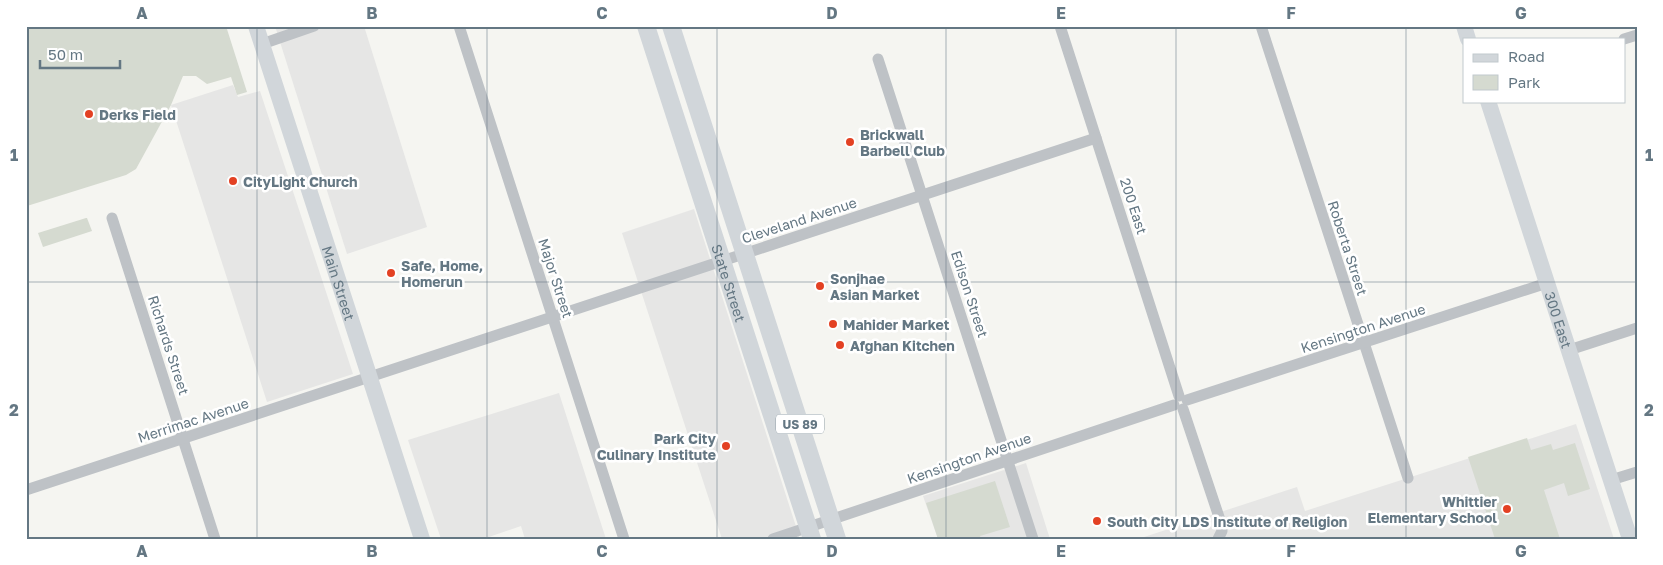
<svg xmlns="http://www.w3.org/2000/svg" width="1663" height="565" viewBox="0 0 1663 565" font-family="'Golos Text',sans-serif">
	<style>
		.built { fill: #e6e6e5 }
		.green { fill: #d5dad0 }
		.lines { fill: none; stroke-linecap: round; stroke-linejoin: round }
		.street { stroke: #bec2c6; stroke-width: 11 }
		.secondary { stroke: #d1d6da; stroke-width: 16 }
		.primary { stroke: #d1d6da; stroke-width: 18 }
		.grid { fill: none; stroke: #647783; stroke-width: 1; stroke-opacity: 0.55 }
		.poi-dot { fill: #e34123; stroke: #fff; stroke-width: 2 }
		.labels { text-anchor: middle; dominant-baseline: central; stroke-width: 5; stroke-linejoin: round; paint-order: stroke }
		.shield { fill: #fff; stroke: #92a0a8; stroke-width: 1 }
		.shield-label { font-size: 12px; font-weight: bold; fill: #647783 }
		.poi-label { font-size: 14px; font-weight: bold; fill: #647783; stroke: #fff; text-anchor: start }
		.street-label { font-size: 14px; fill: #647783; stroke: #fff }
		.neatline { fill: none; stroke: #647783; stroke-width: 2 }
		.grid-label { font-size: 16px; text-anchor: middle; font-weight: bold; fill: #647783 }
	</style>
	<rect width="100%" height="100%" fill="#f5f5f1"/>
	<g class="built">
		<polygon points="275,26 364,26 427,227 347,254"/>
		<polygon points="233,85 238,97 260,91 353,374 267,402 171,105"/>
		<polygon points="694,209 800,539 722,539 622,233"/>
		<polygon points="559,393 606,539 525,539 521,526 483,539 441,539 408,440"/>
		<polygon points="1576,424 1614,539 1138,539 1297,487 1305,511"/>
		<polygon points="1026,463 1050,539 938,539 923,496"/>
	</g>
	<g class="green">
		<polygon points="26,26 226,26 247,92 237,95 231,77 207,84 196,76 183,76 171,105 136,169 126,175 27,206"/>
		<polygon points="86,218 87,218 92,231 43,247 38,233"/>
		<polygon points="1527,438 1531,450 1551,444 1553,450 1575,443 1590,489 1568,496 1564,483 1544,490 1560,539 1495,539 1468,457"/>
		<polygon points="995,481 1010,527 980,536 981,539 938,539 926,503"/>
	</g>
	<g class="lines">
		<g class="street">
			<polyline points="459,26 624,539"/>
			<polyline points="1060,26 1179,396"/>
			<polyline points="1261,26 1408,478"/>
			<polyline points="1624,39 1637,35"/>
			<polyline points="262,44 314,26"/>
			<polyline points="878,59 1033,539"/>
			<polyline points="112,218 215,539"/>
			<polyline points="1569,350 1637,328"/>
			<polyline points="1187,400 1547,283"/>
			<polyline points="1183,409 1220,520 1222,531 1218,539"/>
			<polyline points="1611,480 1637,472"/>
			<polyline points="26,490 1096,138"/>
			<polyline points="773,539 1174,405"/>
		</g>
		<g class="secondary">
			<path id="s1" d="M256,26l166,513"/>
			<polyline points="1464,26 1468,39"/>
			<path id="s2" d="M1488,101l142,438"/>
		</g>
		<g class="primary">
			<path id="s3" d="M646,26l166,513"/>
			<polyline points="671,26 837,539"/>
		</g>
	</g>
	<path class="grid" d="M257,26v513M487,26v513M717,26v513M946,26v513M1176,26v513M1406,26v513M26,282h1611"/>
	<g class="poi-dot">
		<circle cx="89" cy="114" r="5"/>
		<circle cx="850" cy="142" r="5"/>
		<circle cx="233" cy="181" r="5"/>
		<circle cx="391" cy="273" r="5"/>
		<circle cx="820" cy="286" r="5"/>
		<circle cx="833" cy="324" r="5"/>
		<circle cx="840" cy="345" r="5"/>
		<circle cx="726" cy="446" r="5"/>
		<circle cx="1507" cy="509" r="5"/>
		<circle cx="1097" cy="521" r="5"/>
	</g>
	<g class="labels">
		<rect class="shield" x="776" y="414.5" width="48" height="19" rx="4"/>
		<g class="shield-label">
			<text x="800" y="424">US 89</text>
		</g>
		<g class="poi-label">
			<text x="99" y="114">Derks Field</text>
			<text x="860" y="134">Brickwall<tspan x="860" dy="16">Barbell Club</tspan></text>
			<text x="243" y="181">CityLight Church</text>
			<text x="401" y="265">Safe, Home,<tspan x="401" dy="16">Homerun</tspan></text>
			<text x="830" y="278">Sonjhae<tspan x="830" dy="16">Asian Market</tspan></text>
			<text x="843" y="324">Mahider Market</text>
			<text x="850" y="345">Afghan Kitchen</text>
			<text x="716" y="438" text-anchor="end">Park City<tspan x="716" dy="16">Culinary Institute</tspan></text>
			<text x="1497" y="501" text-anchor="end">Whittier<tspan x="1497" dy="16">Elementary School</tspan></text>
			<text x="1107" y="521">South City LDS Institute of Religion</text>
		</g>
		<g class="street-label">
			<text transform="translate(1134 206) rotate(72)">200 East</text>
			<text transform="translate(799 220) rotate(-18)">Cleveland Avenue</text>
			<text transform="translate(1348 248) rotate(72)">Roberta Street</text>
			<text transform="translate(556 278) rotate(72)">Major Street</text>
			<text stroke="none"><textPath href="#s1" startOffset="270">Main Street</textPath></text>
			<text stroke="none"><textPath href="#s3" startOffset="270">State Street</textPath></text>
			<text transform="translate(970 294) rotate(72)">Edison Street</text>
			<text stroke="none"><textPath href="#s2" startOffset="230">300 East</textPath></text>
			<text transform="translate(1363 328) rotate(-18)">Kensington Avenue</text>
			<text transform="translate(169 345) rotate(72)">Richards Street</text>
			<text transform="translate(193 420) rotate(-18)">Merrimac Avenue</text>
			<text transform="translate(969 458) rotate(-19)">Kensington Avenue</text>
		</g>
	</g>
	<rect width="1663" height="565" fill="none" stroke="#ffffff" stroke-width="55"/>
	<rect x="1463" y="38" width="162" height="65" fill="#ffffff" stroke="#c1c9cd"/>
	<rect x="1473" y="54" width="25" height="8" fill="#d1d6da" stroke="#c1c9cd"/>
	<text x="1508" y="62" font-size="15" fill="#647783">Road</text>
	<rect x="1473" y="75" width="25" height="15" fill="#d5dad0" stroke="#c1c9cd"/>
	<text x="1508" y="88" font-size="15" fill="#647783">Park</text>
	<path d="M40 60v8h80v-8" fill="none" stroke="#647783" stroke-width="2.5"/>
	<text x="48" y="60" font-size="15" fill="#647783" stroke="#ffffff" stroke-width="4" paint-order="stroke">50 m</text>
	<rect x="28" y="28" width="1608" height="510" class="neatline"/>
	<g class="grid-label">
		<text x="142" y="19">A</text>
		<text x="372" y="19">B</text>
		<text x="602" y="19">C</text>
		<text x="832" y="19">D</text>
		<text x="1061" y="19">E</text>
		<text x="1291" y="19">F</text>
		<text x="1521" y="19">G</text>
		<text x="14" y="161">1</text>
		<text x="1649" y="161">1</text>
		<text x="14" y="416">2</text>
		<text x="1649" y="416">2</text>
		<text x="142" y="557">A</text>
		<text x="372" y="557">B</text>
		<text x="602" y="557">C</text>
		<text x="832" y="557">D</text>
		<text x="1061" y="557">E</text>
		<text x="1291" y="557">F</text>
		<text x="1521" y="557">G</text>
	</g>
</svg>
